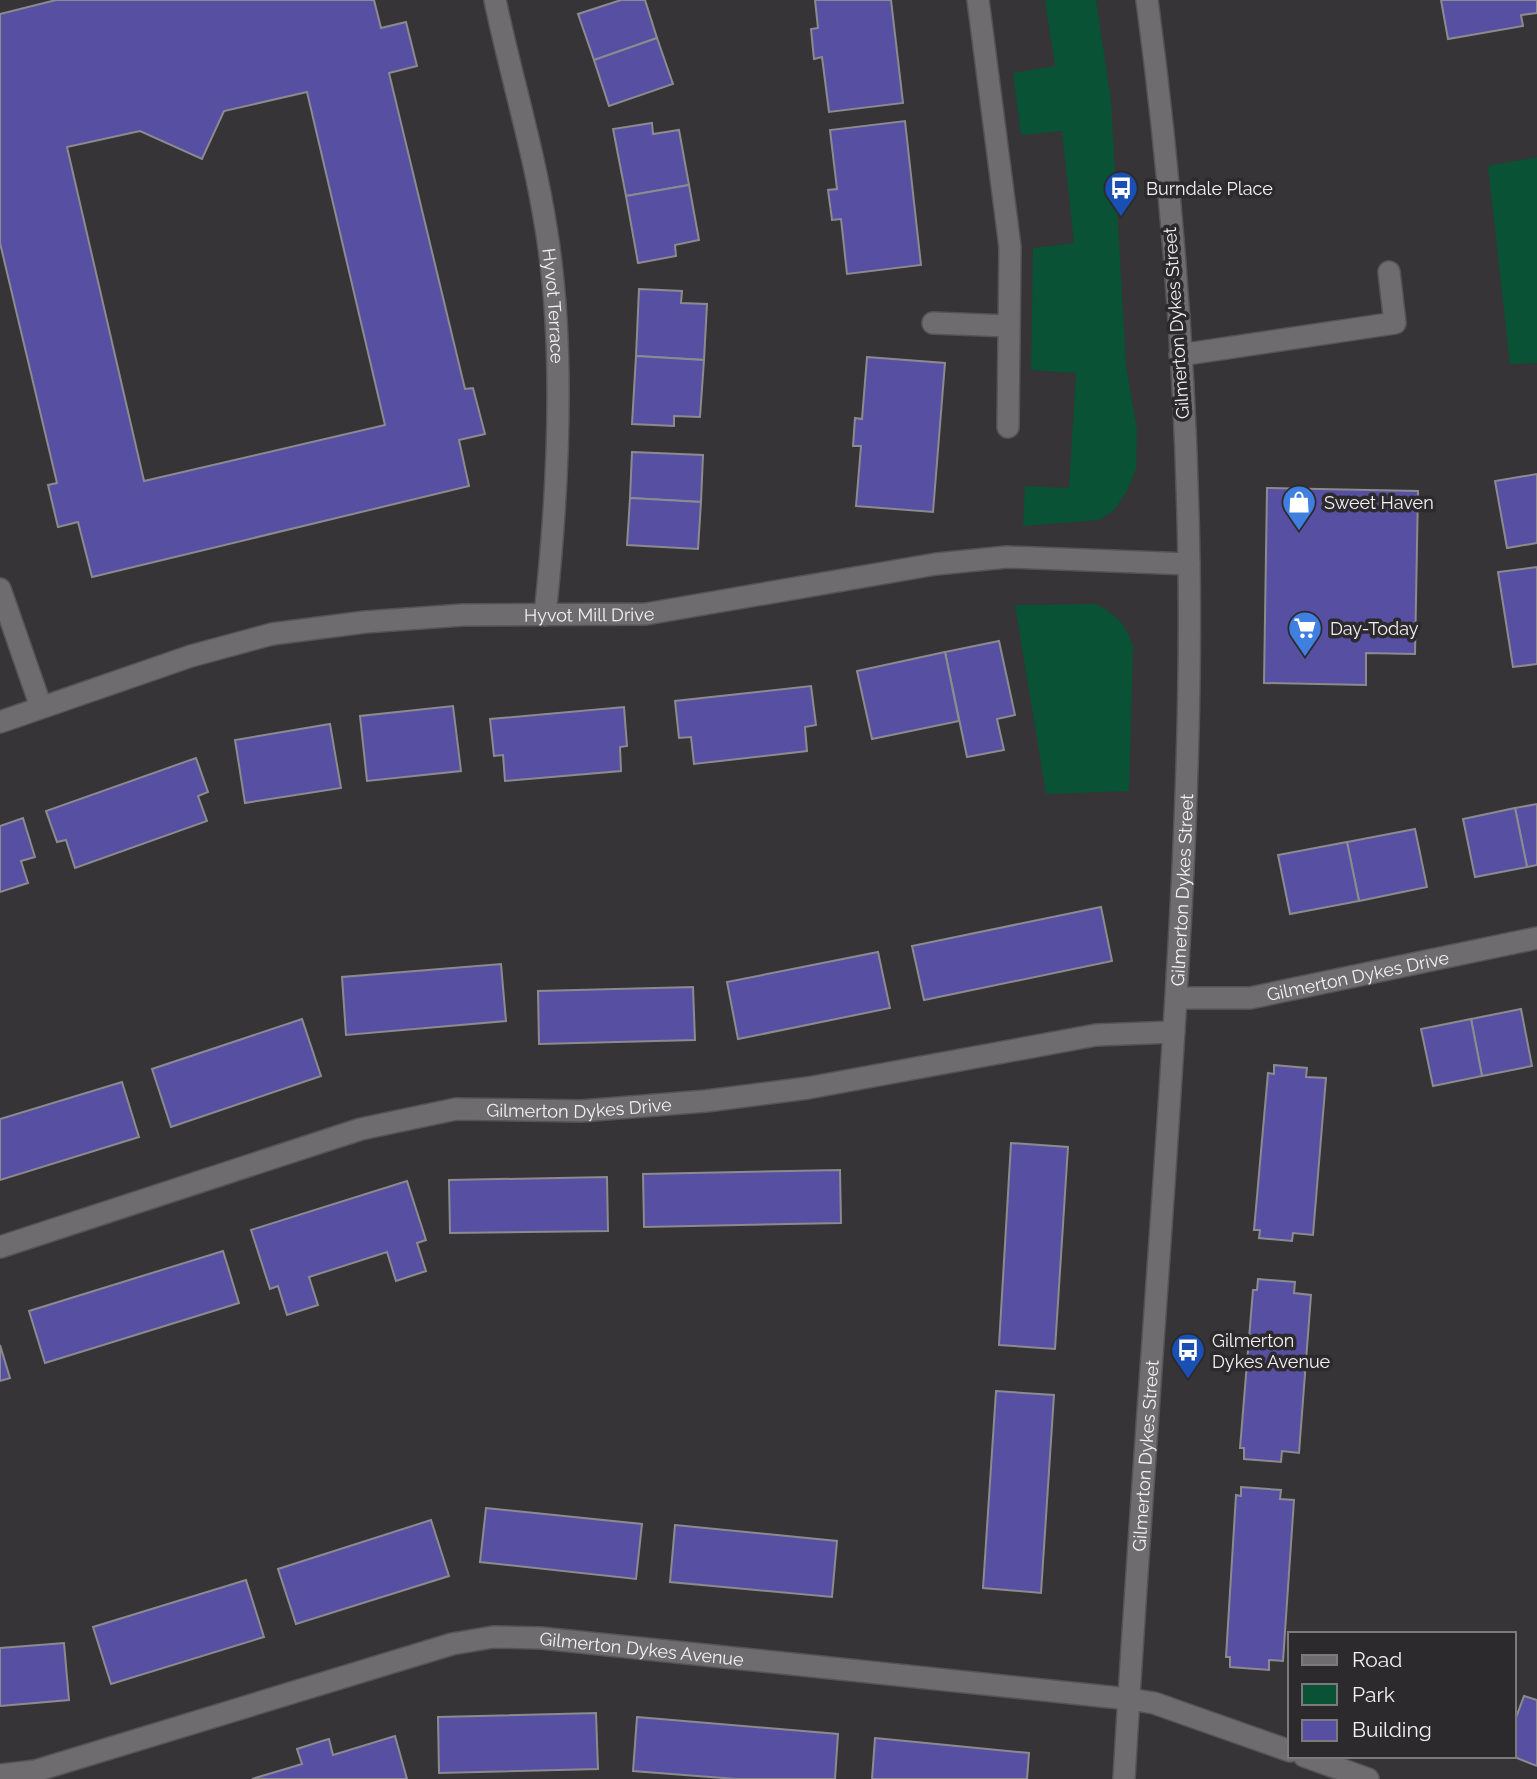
<svg xmlns="http://www.w3.org/2000/svg" width="1537" height="1779" viewBox="0 0 1537 1779" font-family="Raleway,sans-serif">
	<style>
		.green { fill: #095236 }
		.building { fill: #5750a2; stroke: #8b8b8f; stroke-width: 2; fill-rule: evenodd }
		.lines { fill: none; stroke-linecap: round; stroke-linejoin: round }
		.lane-casing { stroke: #555355; stroke-width: 24 }
		.street-casing { stroke: #555355; stroke-width: 24 }
		.secondary-casing { stroke: #555355; stroke-width: 24 }
		.lane { stroke: #6f6c6f; stroke-width: 21 }
		.street { stroke: #6f6c6f; stroke-width: 21 }
		.secondary { stroke: #6f6c6f; stroke-width: 21 }
		.labels { text-anchor: middle; dominant-baseline: central; stroke-width: 7; stroke-linejoin: round; paint-order: stroke }
		.poi-label { font-size: 18px; fill: #f3f1f3; stroke: #2c2a2c; text-anchor: start }
		.street-label { font-size: 18px; fill: #f3f1f3; stroke: #2c2a2c }
	</style>
	<rect width="100%" height="100%" fill="#363436"/>
	<g class="green">
		<polygon points="1045,0 1096,0 1111,100 1126,366 1137,429 1136,469 1127,491 1114,510 1099,520 1023,526 1025,486 1069,488 1076,373 1031,370 1033,248 1074,243 1062,131 1021,135 1013,73 1055,66"/>
		<polygon points="1537,157 1537,363 1510,364 1488,166"/>
		<path d="M1096,604c21,11 31,21 37,44l-4,143 -83,3 -31,-189z"/>
	</g>
	<g class="building">
		<path d="M56,0h318l7,28 25,-6 11,44 -28,7 76,316 8,-1 12,46 -26,6 10,46 -377,91 -14,-55 -20,5 -10,-42 9,-2 -57,-240v-229zM307,92l78,333 -241,56 -77,-334 73,-16 62,28 22,-48z"/>
		<polygon points="621,0 645,0 657,38 594,60 578,14"/>
		<polygon points="815,0 891,0 903,103 829,112 822,57 814,59 811,29 818,28"/>
		<polygon points="1441,0 1537,0 1537,13 1521,15 1523,26 1448,39"/>
		<polygon points="657,38 673,84 609,106 594,60"/>
		<polygon points="905,121 921,265 847,274 841,219 832,220 828,190 837,189 830,130"/>
		<polygon points="652,123 653,134 679,130 689,185 626,196 613,129"/>
		<polygon points="689,185 699,240 675,245 676,256 638,263 626,196"/>
		<polygon points="639,289 682,291 681,303 707,304 704,360 636,356"/>
		<polygon points="636,356 704,360 700,417 674,416 674,426 632,424"/>
		<polygon points="867,357 945,363 933,512 856,506 861,446 853,446 855,418 862,419"/>
		<polygon points="632,452 703,455 701,502 630,498"/>
		<polygon points="1537,474 1537,543 1507,548 1495,481"/>
		<polygon points="1267,488 1418,491 1415,654 1366,653 1366,685 1264,683"/>
		<polygon points="630,498 701,502 698,549 627,545"/>
		<polygon points="1537,567 1537,664 1513,667 1498,572"/>
		<polygon points="999,641 1015,715 997,719 1004,750 967,757 945,652"/>
		<polygon points="945,652 959,721 872,739 857,671"/>
		<polygon points="811,686 816,725 805,727 807,751 694,764 691,737 679,738 675,701"/>
		<polygon points="453,706 461,771 367,781 360,716"/>
		<polygon points="624,707 627,746 620,747 621,771 505,781 503,755 494,756 490,719"/>
		<polygon points="330,724 341,788 245,803 235,740"/>
		<polygon points="196,758 208,792 198,796 207,821 75,868 66,840 57,842 46,811"/>
		<polygon points="1537,804 1537,865 1527,867 1515,808"/>
		<polygon points="1515,808 1527,867 1475,877 1463,819"/>
		<polygon points="23,818 35,857 21,861 28,883 0,892 0,826"/>
		<polygon points="1415,829 1427,887 1359,901 1347,842"/>
		<polygon points="1347,842 1359,901 1290,914 1278,855"/>
		<polygon points="1101,907 1112,961 924,1000 912,946"/>
		<polygon points="878,952 890,1008 738,1039 727,982"/>
		<polygon points="501,964 506,1021 346,1035 342,977"/>
		<polygon points="693,987 695,1040 539,1044 538,991"/>
		<polygon points="1521,1009 1532,1066 1482,1076 1471,1019"/>
		<polygon points="302,1019 321,1076 171,1127 152,1069"/>
		<polygon points="1471,1019 1482,1076 1433,1086 1421,1029"/>
		<polygon points="1274,1065 1307,1068 1306,1077 1326,1078 1313,1235 1293,1233 1292,1241 1259,1238 1260,1230 1254,1230 1268,1073 1274,1074"/>
		<polygon points="122,1082 139,1137 0,1180 0,1119"/>
		<polygon points="1011,1143 1068,1147 1055,1349 999,1345"/>
		<polygon points="840,1170 841,1223 644,1227 643,1174"/>
		<polygon points="607,1177 608,1231 450,1233 449,1180"/>
		<polygon points="407,1181 426,1240 417,1243 426,1271 396,1281 387,1252 309,1277 318,1305 287,1315 278,1286 270,1289 251,1230"/>
		<polygon points="223,1251 239,1303 45,1363 29,1311"/>
		<polygon points="1258,1279 1295,1282 1294,1293 1311,1295 1299,1453 1282,1451 1281,1462 1244,1459 1244,1448 1240,1448 1253,1290 1257,1290"/>
		<polygon points="0,1345 10,1378 0,1381"/>
		<polygon points="996,1391 1054,1395 1041,1593 983,1588"/>
		<polygon points="1241,1487 1281,1490 1280,1499 1294,1500 1283,1661 1269,1660 1269,1670 1230,1667 1230,1657 1226,1657 1236,1495 1241,1496"/>
		<polygon points="486,1508 642,1524 636,1579 480,1562"/>
		<polygon points="431,1520 449,1576 296,1624 278,1569"/>
		<polygon points="675,1525 837,1541 832,1597 670,1582"/>
		<polygon points="246,1580 264,1637 111,1684 93,1627"/>
		<polygon points="64,1643 69,1700 0,1706 0,1648"/>
		<polygon points="1524,1696 1537,1700 1537,1766 1512,1756 1514,1756 1514,1723"/>
		<polygon points="596,1713 598,1769 439,1773 438,1717"/>
		<polygon points="637,1717 838,1734 835,1779 736,1779 633,1771"/>
		<polygon points="395,1736 407,1779 252,1779 302,1764 297,1749 322,1741 329,1739 333,1755"/>
		<polygon points="875,1738 1029,1753 1027,1779 872,1779"/>
	</g>
	<g class="lines">
		<g class="lane-casing">
			<polyline id="lane" points="1180,355 1395,323 1389,272"/>
		</g>
		<g class="street-casing">
			<g id="street">
				<path id="s1" d="M495,0c16,76 39,151 51,228 20,120 12,266 -1,387"/>
				<polyline points="978,0 1010,247 1008,427"/>
				<polyline points="933,323 1009,326"/>
				<polyline points="0,589 41,707"/>
				<path id="s2" d="M0,722l191,-66 81,-22 93,-12 98,-7 183,-1 290,-50 71,-7 182,7"/>
				<path id="s3" d="M1176,998h74l287,-60"/>
				<path id="s4" d="M0,1247l361,-118 95,-20 125,2 125,-10 102,-13 288,-53 78,-3"/>
				<polyline points="1304,1756 1368,1779"/>
				<path id="s5" d="M0,1775l35,-4 417,-127 41,-7 48,1 588,61 25,4 136,48"/>
			</g>
		</g>
		<g class="secondary-casing">
			<g id="secondary">
				<path id="s6" d="M1124,1779c12,-209 28,-417 42,-626 13,-195 26,-394 23,-590 -3,-188 -17,-377 -42,-563"/>
			</g>
		</g>
		<use href="#lane" class="lane"/>
		<use href="#street" class="street"/>
		<use href="#secondary" class="secondary"/>
	</g>
	<defs>
		<g id="bus-pin" transform="scale(1.75)"><path d="M0 17L-7.5 6A9.5 9.5 0 1 1 7.5 6Z" fill="#1a4fb4" stroke="#2c2a2c"/><path d="M-5-6H5V4H4V6H2V4H-2V6H-4V4H-5ZM-3.5-4V0h7V-4ZM-3.5 1.2v1.5H-2V1.2ZM2 1.2v1.5H3.5V1.2Z" fill="#fff"/></g>
		<g id="shop-pin" transform="scale(1.75)"><path d="M0 17L-7.5 6A9.5 9.5 0 1 1 7.5 6Z" fill="#3f7fe0" stroke="#2c2a2c"/><path d="M-5-2.5h2.3a2.7 3.5 0 0 1 5.4 0H5L5.5 6h-11ZM-1.5-2.5h3a1.5 2.3 0 0 0-3 0Z" fill="#fff"/></g>
		<g id="supermarket-pin" transform="scale(1.75)"><path d="M0 17L-7.5 6A9.5 9.5 0 1 1 7.5 6Z" fill="#3f7fe0" stroke="#2c2a2c"/><path d="M-6-5.5h2.5l.6 2H6L4.5 2H-2.5L-4.4-4H-6ZM-1.5 3.2a1.3 1.3 0 1 0 .1 0ZM3 3.2a1.3 1.3 0 1 0 .1 0Z" fill="#fff"/></g>
	</defs>
	<g fill-rule="evenodd">
		<use href="#bus-pin" x="1121" y="188"/>
		<use href="#shop-pin" x="1299" y="502"/>
		<use href="#supermarket-pin" x="1305" y="628"/>
		<use href="#bus-pin" x="1188" y="1350"/>
	</g>
	<g class="labels">
		<g class="poi-label">
			<text x="1146" y="188">Burndale Place</text>
			<text x="1324" y="502">Sweet Haven</text>
			<text x="1330" y="628">Day-Today</text>
			<text x="1212" y="1340">Gilmerton<tspan x="1212" dy="21">Dykes Avenue</tspan></text>
		</g>
		<g class="street-label">
			<text stroke="none"><textPath href="#s1" startOffset="312">Hyvot Terrace</textPath></text>
			<text transform="translate(1176 323) rotate(-94)">Gilmerton Dykes Street</text>
			<text stroke="none"><textPath href="#s2" startOffset="604">Hyvot Mill Drive</textPath></text>
			<text stroke="none"><textPath href="#s6" startOffset="891">Gilmerton Dykes Street</textPath></text>
			<text stroke="none"><textPath href="#s3" startOffset="184">Gilmerton Dykes Drive</textPath></text>
			<text stroke="none"><textPath href="#s4" startOffset="600">Gilmerton Dykes Drive</textPath></text>
			<text stroke="none"><textPath href="#s6" startOffset="324">Gilmerton Dykes Street</textPath></text>
			<text stroke="none"><textPath href="#s5" startOffset="662">Gilmerton Dykes Avenue</textPath></text>
		</g>
	</g>
	<rect x="1288" y="1632" width="228" height="126" fill="#2c2a2c" stroke="#7c7a7c" stroke-width="2"/>
	<rect x="1302" y="1655" width="35" height="10" fill="#6f6c6f" stroke="#7c7a7c" stroke-width="2"/>
	<text x="1352" y="1667" font-size="21" fill="#f3f1f3">Road</text>
	<rect x="1302" y="1684" width="35" height="21" fill="#095236" stroke="#7c7a7c" stroke-width="2"/>
	<text x="1352" y="1702" font-size="21" fill="#f3f1f3">Park</text>
	<rect x="1302" y="1720" width="35" height="21" fill="#5750a2" stroke="#7c7a7c" stroke-width="2"/>
	<text x="1352" y="1737" font-size="21" fill="#f3f1f3">Building</text>
</svg>
